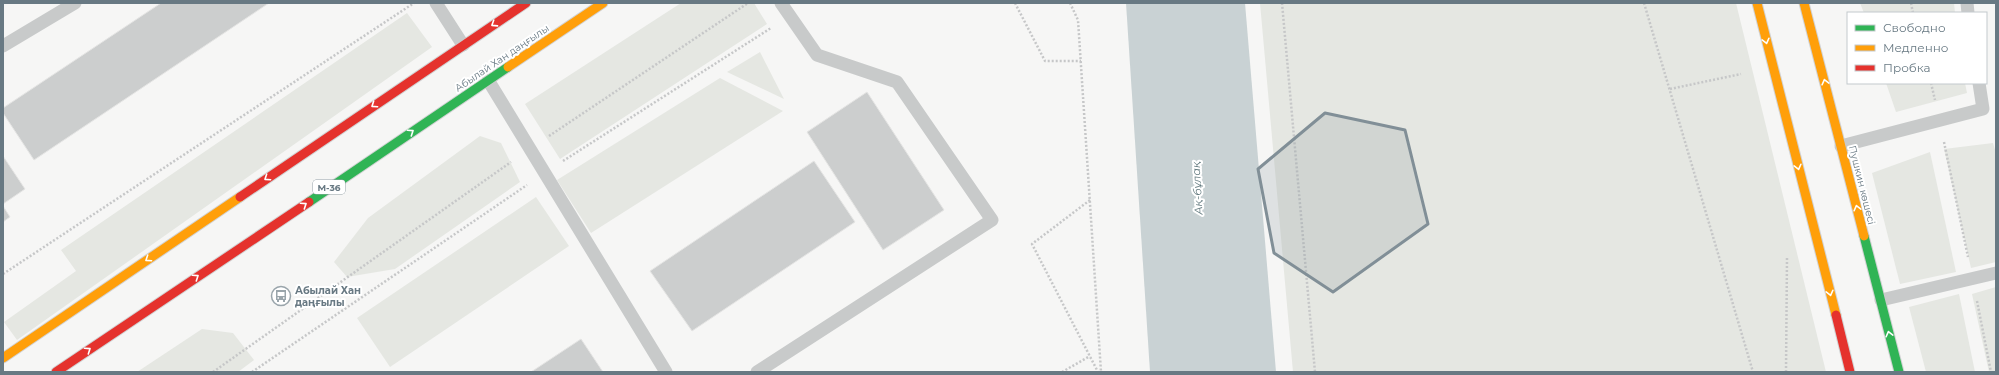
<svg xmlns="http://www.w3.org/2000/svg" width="1999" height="375" viewBox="0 0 1999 375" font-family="Montserrat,sans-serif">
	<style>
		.green { fill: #e5e7e2 }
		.water { fill: #c9d2d4 }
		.building { fill: #cccece; stroke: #e5e5e4 }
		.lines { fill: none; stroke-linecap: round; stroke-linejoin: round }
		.fast-casing { stroke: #d1d2d3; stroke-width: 11 }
		.slow-casing { stroke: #d1d2d3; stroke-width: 11 }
		.jam-casing { stroke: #d1d2d3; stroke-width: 11 }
		.path { stroke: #c6c7c8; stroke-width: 2.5; stroke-dasharray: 2 2; stroke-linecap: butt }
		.lane { stroke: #c8caca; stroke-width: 13 }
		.fast { stroke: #30b455; stroke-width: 9 }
		.slow { stroke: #ff9f0a; stroke-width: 9 }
		.jam { stroke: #e5322d; stroke-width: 9 }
		.oneway { stroke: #fff }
		.marked { fill: #818f97; fill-opacity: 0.2; stroke: #818f97; stroke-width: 3; stroke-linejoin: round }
		.labels { text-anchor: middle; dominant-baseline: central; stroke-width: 4; stroke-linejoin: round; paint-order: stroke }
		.shield { fill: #fff; stroke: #95a1a8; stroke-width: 1 }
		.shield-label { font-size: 9px; font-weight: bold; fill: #687983 }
		.street-label { font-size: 10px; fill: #687983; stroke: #fff }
		.poi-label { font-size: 10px; font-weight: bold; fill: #687983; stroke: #fff; text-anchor: start }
		.water-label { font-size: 11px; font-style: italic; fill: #637a7f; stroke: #fff }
	</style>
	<rect width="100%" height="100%" fill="#f6f6f5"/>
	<g class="green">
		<polygon points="681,3 754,3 767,24 560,159 525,104"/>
		<polygon points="1260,3 1736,3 1826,372 1293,372"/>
		<polygon points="1860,3 1954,3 1955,13 1864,13"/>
		<polygon points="407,13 432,47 17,340 4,322 76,271 61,250"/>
		<polygon points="760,52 784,99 727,72"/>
		<polygon points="720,78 783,111 591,233 557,180"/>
		<polygon points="1886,83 1965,83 1967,93 1896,112"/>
		<polygon points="480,136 501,143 520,182 395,269 347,277 334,262 368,218"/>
		<polygon points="1993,143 1996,153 1996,262 1971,268 1944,149"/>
		<polygon points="1930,152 1956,272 1900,284 1872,173"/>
		<polygon points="536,197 569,246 390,367 357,318"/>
		<polygon points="1996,287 1996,372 1989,372 1972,294"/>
		<polygon points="1959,294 1975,372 1926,372 1909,307"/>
		<polygon points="202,329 233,333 254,360 238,372 137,372"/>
	</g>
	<polygon class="water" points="1126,3 1245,3 1276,372 1150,372"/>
	<g class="building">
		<polygon points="161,3 269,3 34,160 3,113 3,108"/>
		<polygon points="867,92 944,210 883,250 807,132"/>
		<polygon points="3,156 25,189 3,204"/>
		<polygon points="814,161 855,222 692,331 650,271"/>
		<polygon points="3,206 10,217 3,222"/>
		<polygon points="581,339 603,372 531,372"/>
	</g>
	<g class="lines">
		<g class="fast-casing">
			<g id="fast">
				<polyline points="309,202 508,67"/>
				<polyline points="1864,236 1899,372"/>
			</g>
		</g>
		<g class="slow-casing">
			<g id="slow">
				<polyline points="1757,3 1836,315"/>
				<polyline points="1804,3 1864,236"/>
				<polyline points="508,67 603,3"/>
				<polyline points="3,358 240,197"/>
			</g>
		</g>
		<g class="jam-casing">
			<g id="jam">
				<polyline points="240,197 526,3"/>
				<polyline points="1836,315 1850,372"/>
				<polyline points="56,372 309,202"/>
			</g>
		</g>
		<g class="path">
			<polyline points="1015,3 1045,61 1081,61"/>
			<polyline points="1070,3 1078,20 1101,372"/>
			<polyline points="1282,3 1315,372"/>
			<polyline points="1644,3 1753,372"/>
			<polyline points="1911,3 1913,13"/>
			<polyline points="1931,83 1935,100"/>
			<polyline points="1670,89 1741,74"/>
			<polyline points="549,136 748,3"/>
			<polyline points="1944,142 1968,257"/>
			<polyline points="563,161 771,28"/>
			<polyline points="1090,200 1032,244 1098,372"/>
			<polyline points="3,274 414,3"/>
			<polyline points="1977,301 1991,372"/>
			<polyline points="213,372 511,162"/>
			<polyline points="252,372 527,185"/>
			<polyline points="1062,372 1090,356"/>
			<polyline points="1786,372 1787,257"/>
		</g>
		<g class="lane">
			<polyline points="436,3 463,45"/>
			<polyline points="1967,3 1968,13"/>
			<polyline points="3,46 75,3"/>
			<polyline points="488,80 666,372"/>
			<polyline points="1841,146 1983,109 1979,83"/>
			<polyline points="1881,300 1996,273"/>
			<polyline points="757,372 992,220 897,82 817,55 781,3"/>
		</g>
		<use href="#fast" class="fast"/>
		<use href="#slow" class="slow"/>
		<use href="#jam" class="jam"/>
	</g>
	<defs><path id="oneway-chevron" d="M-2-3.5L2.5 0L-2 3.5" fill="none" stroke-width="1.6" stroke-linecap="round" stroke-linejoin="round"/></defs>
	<g class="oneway">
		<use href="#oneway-chevron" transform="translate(494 24) rotate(147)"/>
		<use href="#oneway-chevron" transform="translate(1766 41) rotate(76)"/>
		<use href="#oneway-chevron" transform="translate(1825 82) rotate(-104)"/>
		<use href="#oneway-chevron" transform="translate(374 105) rotate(146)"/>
		<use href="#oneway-chevron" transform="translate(411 132) rotate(-34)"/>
		<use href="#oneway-chevron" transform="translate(1798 167) rotate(76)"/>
		<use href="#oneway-chevron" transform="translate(267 178) rotate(146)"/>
		<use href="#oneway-chevron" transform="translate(304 205) rotate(-34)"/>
		<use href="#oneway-chevron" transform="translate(1857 208) rotate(-104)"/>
		<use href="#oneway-chevron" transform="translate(148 259) rotate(146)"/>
		<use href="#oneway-chevron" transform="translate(196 277) rotate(-34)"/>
		<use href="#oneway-chevron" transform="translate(1830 293) rotate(76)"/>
		<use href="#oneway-chevron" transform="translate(1889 334) rotate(-104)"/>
		<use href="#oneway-chevron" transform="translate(88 350) rotate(-34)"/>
	</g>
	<path class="marked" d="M1325,113l80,17 23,94 -95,68 -59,-39 -16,-84z"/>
	<defs>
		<g id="bus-ring" transform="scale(1)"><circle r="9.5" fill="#fff" stroke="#9aa5ab" stroke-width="1.5"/><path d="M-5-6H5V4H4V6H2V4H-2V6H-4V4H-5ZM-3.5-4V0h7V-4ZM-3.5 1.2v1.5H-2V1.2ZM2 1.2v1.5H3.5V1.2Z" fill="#9aa5ab"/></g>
	</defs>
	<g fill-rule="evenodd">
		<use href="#bus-ring" x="281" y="296"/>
	</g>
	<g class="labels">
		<rect class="shield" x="313" y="180" width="32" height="14" rx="3"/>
		<g class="shield-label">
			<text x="329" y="187">M-36</text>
		</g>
		<g class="street-label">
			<text transform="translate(502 58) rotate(-34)">Абылай Хан даңғылы</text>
			<text transform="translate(1862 185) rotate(76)">Пушкин көшесі</text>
		</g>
		<g class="poi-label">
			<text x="295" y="290">Абылай Хан<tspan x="295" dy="12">даңғылы</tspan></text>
		</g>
		<g class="water-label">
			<text transform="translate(1197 188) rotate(-93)">Ақ-бұлақ</text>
		</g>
	</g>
	<rect width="1999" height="375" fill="none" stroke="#687983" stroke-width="8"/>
	<rect x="1847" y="12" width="140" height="72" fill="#ffffff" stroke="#c3c9cd"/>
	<rect x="1855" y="25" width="20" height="6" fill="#30b455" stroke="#c3c9cd"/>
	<text x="1883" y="32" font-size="12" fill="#687983">Свободно</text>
	<rect x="1855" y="45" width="20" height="6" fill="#ff9f0a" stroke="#c3c9cd"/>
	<text x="1883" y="52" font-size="12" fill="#687983">Медленно</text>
	<rect x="1855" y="65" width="20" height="6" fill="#e5322d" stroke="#c3c9cd"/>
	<text x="1883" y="72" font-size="12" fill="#687983">Пробка</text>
</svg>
